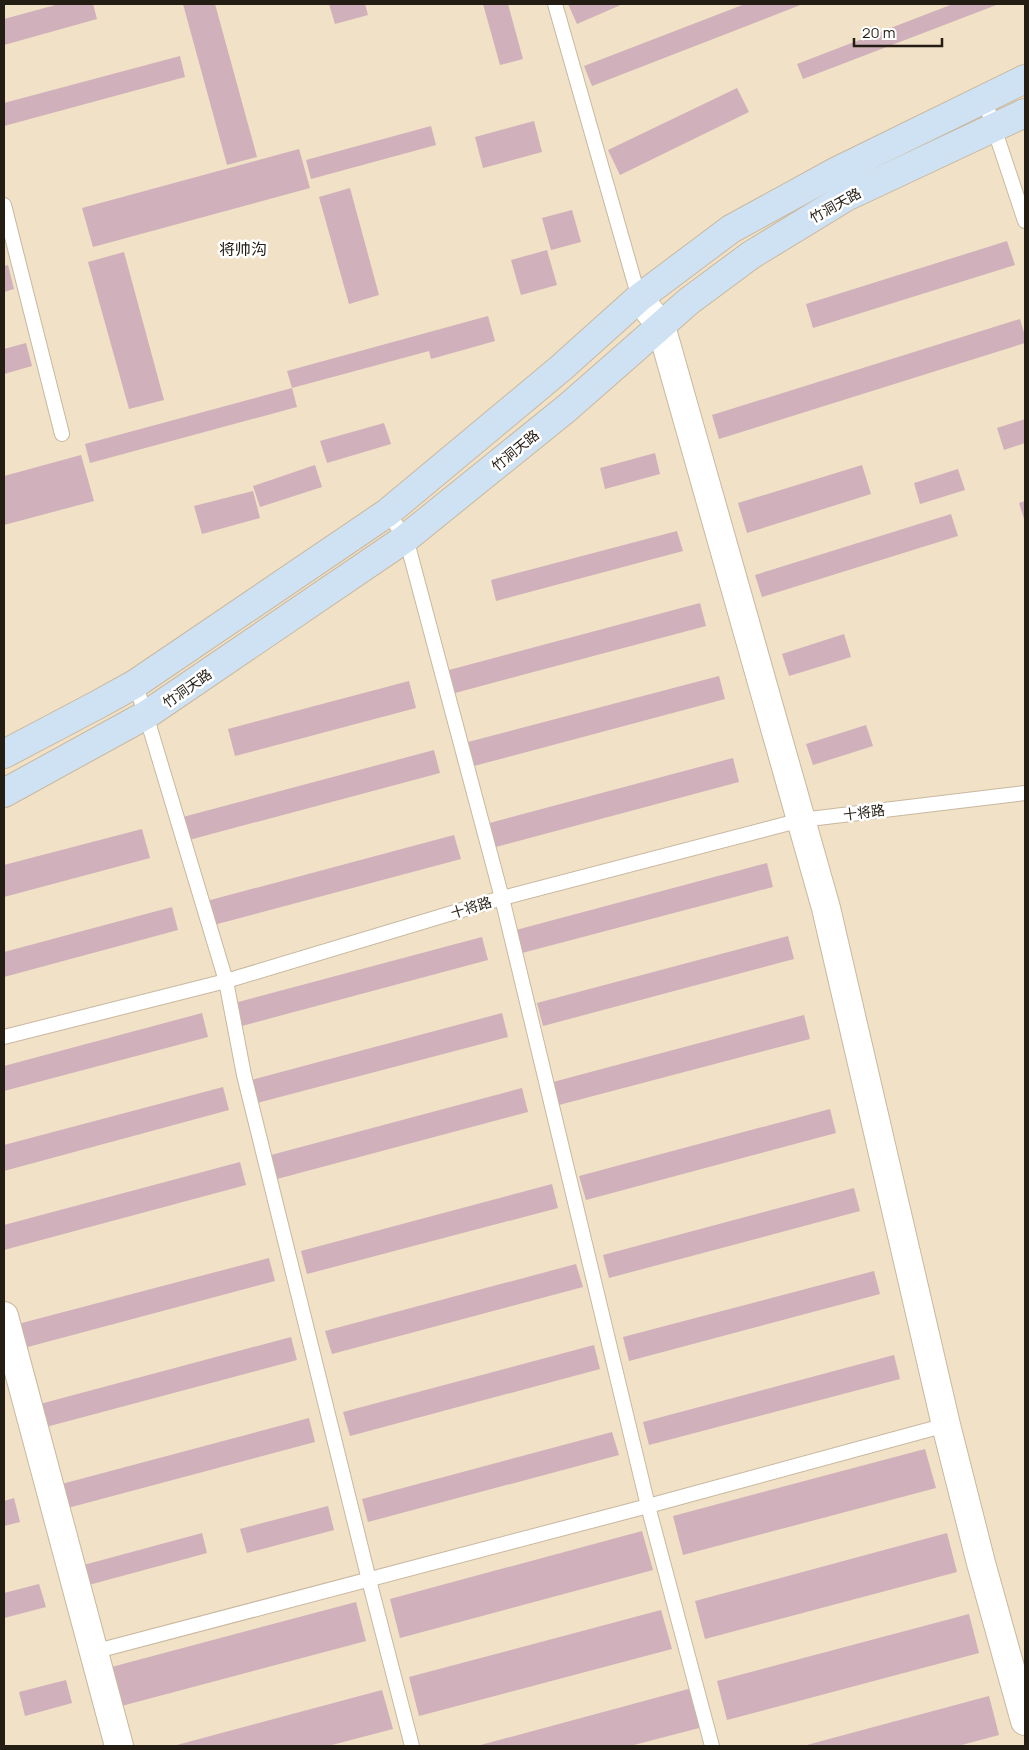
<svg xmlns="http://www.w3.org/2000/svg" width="1029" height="1750" viewBox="0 0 1029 1750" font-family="Manrope,'Noto Sans SC',sans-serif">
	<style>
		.building { fill: #d0b0ba }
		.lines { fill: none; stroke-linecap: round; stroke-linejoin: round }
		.lane-casing { stroke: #c8b89f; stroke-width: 16 }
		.street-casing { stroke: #c8b89f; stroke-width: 30 }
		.secondary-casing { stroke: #c8b89f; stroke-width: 30 }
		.lane { stroke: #fff; stroke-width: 14 }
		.street { stroke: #fff; stroke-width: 28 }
		.secondary { stroke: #cfe2f3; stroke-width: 28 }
		.labels { text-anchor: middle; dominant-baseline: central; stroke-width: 5; stroke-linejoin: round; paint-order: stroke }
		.street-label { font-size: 14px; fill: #231d14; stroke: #fff }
		.quarter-label { font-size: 16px; fill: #231d14; stroke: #fff }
	</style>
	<rect width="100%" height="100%" fill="#f1e1c7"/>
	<g class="building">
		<polygon points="59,4 93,4 97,19 4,45 4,19"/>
		<polygon points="183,4 215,4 257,157 227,165"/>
		<polygon points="329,4 365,4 368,15 335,24"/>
		<polygon points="483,4 508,4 523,59 500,65"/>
		<polygon points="568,4 623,4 577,24"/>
		<polygon points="745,4 803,4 592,86 584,66"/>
		<polygon points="953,4 999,4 803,79 797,64"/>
		<polygon points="180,56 185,77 4,126 4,103"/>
		<polygon points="737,88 749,112 620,175 608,150"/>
		<polygon points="534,121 542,152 483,168 475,137"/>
		<polygon points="431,126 436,145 311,179 306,160"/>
		<polygon points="299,149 310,188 93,247 82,208"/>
		<polygon points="350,188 379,295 349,304 319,197"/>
		<polygon points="572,210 581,242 551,250 542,218"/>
		<polygon points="1007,241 1015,265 813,328 806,304"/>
		<polygon points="547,250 557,285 521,295 511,260"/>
		<polygon points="124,252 164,400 129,409 88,262"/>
		<polygon points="8,265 14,289 4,292 4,266"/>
		<polygon points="488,316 495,341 431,359 429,351 292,388 287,371"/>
		<polygon points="1020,319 1025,336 1025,343 719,439 712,415"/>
		<polygon points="26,343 32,366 4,374 4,349"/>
		<polygon points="292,388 297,407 90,463 85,444"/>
		<polygon points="1025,419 1025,443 1004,450 997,428"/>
		<polygon points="384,423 391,444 327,463 320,441"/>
		<polygon points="655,453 660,474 605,489 600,468"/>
		<polygon points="81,455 94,501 4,525 4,476"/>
		<polygon points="315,465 322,487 260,507 253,486"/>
		<polygon points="862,465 871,494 747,533 738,503"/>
		<polygon points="958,469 965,490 920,504 914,483"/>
		<polygon points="253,491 260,518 202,534 194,506"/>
		<polygon points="1025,501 1025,522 1019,503"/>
		<polygon points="951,514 958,536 762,597 755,575"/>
		<polygon points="677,531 683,551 496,601 491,580"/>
		<polygon points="700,603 706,626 455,693 449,670"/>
		<polygon points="844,634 851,657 789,676 782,654"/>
		<polygon points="719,676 725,699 474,766 468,742"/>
		<polygon points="409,681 416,708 235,756 228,729"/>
		<polygon points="866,725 873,746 813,765 806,744"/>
		<polygon points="434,750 440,773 189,840 183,817"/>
		<polygon points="733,758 739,782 488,849 482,825"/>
		<polygon points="142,829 150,858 4,897 4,865"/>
		<polygon points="454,835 461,859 210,926 203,902"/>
		<polygon points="767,863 773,887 522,953 516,930"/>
		<polygon points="172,907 178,930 4,977 4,952"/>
		<polygon points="788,936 794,959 543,1026 537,1003"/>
		<polygon points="482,937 488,960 238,1027 231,1004"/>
		<polygon points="202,1013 208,1037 4,1091 4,1066"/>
		<polygon points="502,1013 508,1037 257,1103 251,1080"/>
		<polygon points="804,1015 810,1039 559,1105 553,1082"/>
		<polygon points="223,1087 229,1110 4,1171 4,1145"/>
		<polygon points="522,1088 528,1112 277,1179 271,1155"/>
		<polygon points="830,1109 836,1133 586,1200 579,1176"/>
		<polygon points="240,1162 246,1185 4,1250 4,1225"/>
		<polygon points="552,1184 558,1208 307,1274 301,1251"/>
		<polygon points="854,1188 860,1211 609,1278 603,1255"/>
		<polygon points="269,1258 275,1281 24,1348 18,1324"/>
		<polygon points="576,1264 583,1287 332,1354 325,1331"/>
		<polygon points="874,1271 880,1294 629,1361 623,1337"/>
		<polygon points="291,1337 297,1360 46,1427 40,1404"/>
		<polygon points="594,1345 600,1369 350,1436 343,1412"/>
		<polygon points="894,1355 900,1379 649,1445 643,1422"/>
		<polygon points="309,1418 315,1442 64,1509 58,1485"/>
		<polygon points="612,1432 619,1455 368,1522 362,1499"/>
		<polygon points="925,1449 936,1488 683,1555 673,1516"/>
		<polygon points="14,1498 20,1522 4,1526 4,1501"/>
		<polygon points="328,1506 334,1530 247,1553 240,1529"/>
		<polygon points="642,1531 653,1570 400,1638 390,1599"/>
		<polygon points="202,1533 207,1553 85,1586 80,1566"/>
		<polygon points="947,1533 957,1572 705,1639 695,1601"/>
		<polygon points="39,1584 46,1607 4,1618 4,1593"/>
		<polygon points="356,1602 366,1641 114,1708 104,1669"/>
		<polygon points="661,1610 672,1649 419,1716 409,1677"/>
		<polygon points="969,1614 979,1653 727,1720 717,1681"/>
		<polygon points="66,1680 72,1703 25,1716 19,1692"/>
		<polygon points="692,1688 703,1727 630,1746 477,1746"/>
		<polygon points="382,1690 393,1729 328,1746 173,1746"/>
		<polygon points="989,1696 999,1735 958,1746 803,1746"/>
	</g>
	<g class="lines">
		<g class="lane-casing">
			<g id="lane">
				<polyline points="555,4 639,298"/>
				<polyline points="984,98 1025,221"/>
				<polyline points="4,205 62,434"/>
				<polyline points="387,513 406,538 502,898 648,1506 712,1746"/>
				<polyline points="135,684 146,715 226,981 502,898 801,820 1025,793"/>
				<polyline points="4,1037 226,981 244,1075 369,1580 412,1746"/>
				<polyline points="93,1652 648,1506 946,1425"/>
			</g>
		</g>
		<g class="street-casing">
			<g id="street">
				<polyline points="639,298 661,326 826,908 946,1425 981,1563 1025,1721"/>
				<polyline points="4,1316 119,1746"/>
			</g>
		</g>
		<g class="secondary-casing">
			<g id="secondary">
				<polyline points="4,754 97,705 135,684 387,513 561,368 639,298 731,229 837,171 1025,79"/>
				<polyline points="4,793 146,715 406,538 567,408 689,301 751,255 846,197 1025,113"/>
			</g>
		</g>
		<use href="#lane" class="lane"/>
		<use href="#street" class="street"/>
		<use href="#secondary" class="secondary"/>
	</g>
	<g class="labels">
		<g class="street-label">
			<text transform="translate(835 205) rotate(-29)">竹洞天路</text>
			<text transform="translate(515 450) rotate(-39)">竹洞天路</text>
			<text transform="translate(187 688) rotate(-35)">竹洞天路</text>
			<text transform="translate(864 812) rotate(-7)">十将路</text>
			<text transform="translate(471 907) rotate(-17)">十将路</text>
		</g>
		<g class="quarter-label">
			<text x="243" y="249">将帅沟</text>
		</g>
	</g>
	<rect width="1029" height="1750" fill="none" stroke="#231d14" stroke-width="10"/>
	<path d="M854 38v8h88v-8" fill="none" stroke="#231d14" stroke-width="2.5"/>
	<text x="862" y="38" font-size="15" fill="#231d14" stroke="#ffffff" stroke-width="4" paint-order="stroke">20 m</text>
</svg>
